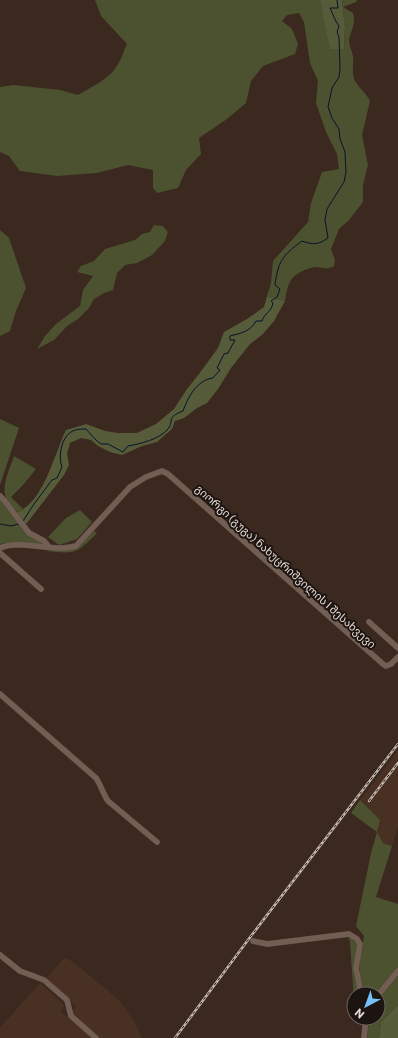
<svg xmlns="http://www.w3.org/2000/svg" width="398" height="1038" viewBox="0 0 398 1038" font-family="Commissioner,'Noto Sans Georgian',sans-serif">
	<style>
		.built { fill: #483022 }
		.green { fill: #4c5130 }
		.forest { fill: #565b39 }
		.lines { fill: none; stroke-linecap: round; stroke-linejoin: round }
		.stream { stroke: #06132b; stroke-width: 1 }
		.minor-casing { stroke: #55463d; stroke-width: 6 }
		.minor { stroke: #725e53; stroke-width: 5.5 }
		.rail-casing { stroke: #c4b7b0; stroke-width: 2.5 }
		.rail { stroke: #1c1410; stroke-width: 1; stroke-dasharray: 3; stroke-linecap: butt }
		.labels { text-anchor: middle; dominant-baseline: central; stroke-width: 4; stroke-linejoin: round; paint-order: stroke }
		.street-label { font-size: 11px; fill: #e7dbd5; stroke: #1c1410 }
	</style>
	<rect width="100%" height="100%" fill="#3b291f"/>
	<g class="built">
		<polygon points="398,751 398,826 392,846 383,843 377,832 380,820 360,800"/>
		<polygon points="64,958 65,959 67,958 78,966 120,1001 133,1020 142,1038 100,1038 71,1013 76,1006 46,978"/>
		<polygon points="40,983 64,1005 61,1012 92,1038 0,1038 0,1028"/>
	</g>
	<g class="green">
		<path d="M95,0h225l7,29 17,20 1,-22 -3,-27h15l-1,2 -13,5 10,6c3,11 -2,17 -4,27 0,5 3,11 4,16 1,8 -2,17 2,25 3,6 11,12 15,20l-8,34 6,30 -5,20v17l-14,18 -10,9 -8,20 4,11 -1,6c-6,4 -10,2 -16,1 -9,0 -24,6 -28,15 -3,5 -4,13 -5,19l-18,-5 4,-13 2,-22 35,-39 3,-19 11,-31 17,-3 -2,-15 -11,-22 -10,-29 2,-22 -8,-18 -6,-41 -5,-9 -12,2 -5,6 10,8 6,15 -3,10 -32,12 -12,15 -5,22 -19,16 -28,19 2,16 -15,16 -8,18 -21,5 -4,-5v-18l-25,-5 -31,8 -40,3 -37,-5 -11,-15 -9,-4v-65l13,-2 47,5 18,5c14,-8 33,-17 40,-31 4,-6 6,-14 9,-20l-26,-28z"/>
		<polygon points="154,225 163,226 168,232 165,241 152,255 137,263 125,265 117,273 113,290 104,293 94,299 89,308 78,319 67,326 54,340 37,349 45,336 56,324 80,306 83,290 93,276 77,272 81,266 94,261 105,249 135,240 142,234 150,232"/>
		<polygon points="0,230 9,238 26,288 16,311 10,331 0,336"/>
		<polygon points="0,419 19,428 0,485"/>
		<path d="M14,456l22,13 -13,16 -12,12 12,12 -6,3c-3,-4 -8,-8 -10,-12 -7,-12 3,-32 7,-44z"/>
		<polygon points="0,498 41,542 42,545 13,542 0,544"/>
		<polygon points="80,510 92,522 77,539 59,545 48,537 66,518"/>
		<path d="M94,531l3,2c-21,21 -21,21 -51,18l23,-1 11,-5z"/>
		<polygon points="360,800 380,820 377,832 383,843 392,846 376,897 398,904 398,968 376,994 363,994 359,965 364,936 356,926 371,853 377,832 351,813"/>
		<polygon points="348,938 352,939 358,944 354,966 354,975 359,994 354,994 354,1002 350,941"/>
		<polygon points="398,974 398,1005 381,1022 379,1038 367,1038 369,1018 378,1018 378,999 382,993"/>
	</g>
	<g class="forest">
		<polygon points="320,0 342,0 345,27 344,49 330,49"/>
		<path d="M267,296l18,5 -11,20 -11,13 -13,10 -19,24 -13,21 -11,14 -10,5 -13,10 -9,3 -3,8 -15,13 -15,4 -20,9 -12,-3 -12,-6 -7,-6 -10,-2 -11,5 -3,11 2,11 -5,10 -37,48 -4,1 -6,-12c26,-8 38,-60 49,-82l20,-6 19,7 13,2h19l19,-9 18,-15 13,-20 12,-15 19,-26 6,-16 23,-13 17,-12z"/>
		<polygon points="398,1005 398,1038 379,1038 381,1022"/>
	</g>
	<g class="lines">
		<g class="stream">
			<path d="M23,521l11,-17 18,-24 5,-2 5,-11c-4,-10 -1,-29 9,-35 5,-3 10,-3 15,-3l10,11 5,4h7l15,8 5,-6c12,-2 32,-7 40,-17 7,-9 -3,-11 15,-18 5,-14 14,-31 30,-33l7,-8 -3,-2 7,-14 4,-1 7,-13h-5v-4c11,-3 20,-4 26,-15h6c3,-9 9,-8 11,-18l-2,-2 6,-4 3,-8 -5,-4c3,-24 8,-30 27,-44 11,4 16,4 26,-3l-3,-18 2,-11 17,-27 2,-10 -1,-20 -5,-13 -1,-10 -7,-11 -4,-11 4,-19 7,-11 1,-8 -1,-32 -2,-5 2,-6c-4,-5 -6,-12 -9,-18h8l-1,-8"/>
			<polyline points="0,524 11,526 19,524"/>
		</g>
		<g class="minor-casing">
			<g id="minor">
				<polyline points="0,496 4,500 29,533 44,541 49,547"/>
				<path d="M0,548c16,-8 45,1 63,0 4,0 8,-1 13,-2l54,-59 16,-10 16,-6 6,3 215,190 3,2 5,-2 7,-7"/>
				<polyline points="0,553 41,589"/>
				<polyline points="369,622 398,648"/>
				<path d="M0,694l96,84c5,7 7,16 12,23l49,41"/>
				<polyline points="253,941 267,944 349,934 357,939 360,944 356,968 361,994"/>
				<polyline points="0,955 20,971 44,980 67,1000 71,1016 96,1038"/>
				<polyline points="378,995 398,971"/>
				<polyline points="364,1038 366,1018"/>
			</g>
		</g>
		<use href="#minor" class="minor"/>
		<g class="rail-casing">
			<g id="rail">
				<polyline points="369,801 398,763"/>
				<polyline points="175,1038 251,936 398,744"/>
			</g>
		</g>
		<use href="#rail" class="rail"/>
	</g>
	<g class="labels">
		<g class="street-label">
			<text transform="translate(286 566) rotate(42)">გიორგი (გუგა) ნახუცრიშვილის I შესახვევი</text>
		</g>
	</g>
	<g transform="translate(366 1006) rotate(221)"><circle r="19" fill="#1c1410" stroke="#6d645f"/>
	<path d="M0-3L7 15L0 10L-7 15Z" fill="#73c1f6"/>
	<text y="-6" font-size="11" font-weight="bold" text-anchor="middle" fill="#e7dbd5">N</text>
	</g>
</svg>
